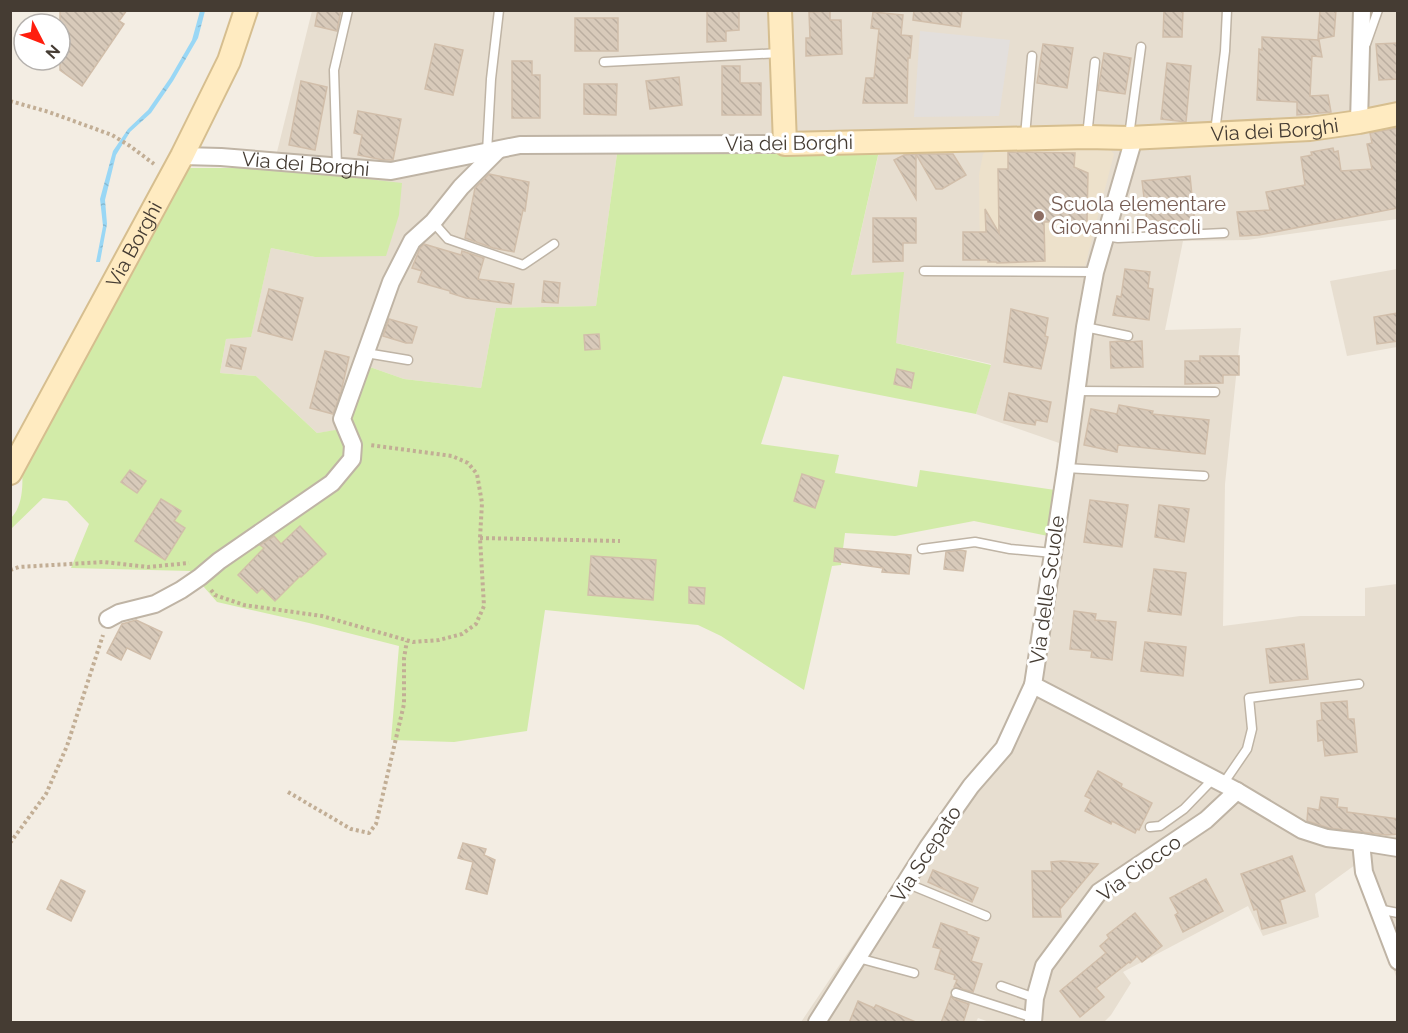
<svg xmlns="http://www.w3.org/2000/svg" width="1408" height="1033" viewBox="0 0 1408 1033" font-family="Raleway,sans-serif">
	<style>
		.residential { fill: #e7ded0 }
		.education { fill: #ede1cb }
		.grass { fill: #d2eba8 }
		.parking { fill: #e3dfdc }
		.water { fill: url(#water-ripples) }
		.building { fill: url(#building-back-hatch); stroke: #d1beaa; stroke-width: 1.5 }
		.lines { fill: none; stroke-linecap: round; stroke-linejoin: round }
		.lane-casing { stroke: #bfb4a5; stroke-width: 11 }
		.street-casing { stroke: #bfb4a5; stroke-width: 20 }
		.secondary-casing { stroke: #d6be8f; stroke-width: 26 }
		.path { stroke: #c2ae95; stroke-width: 4; stroke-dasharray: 3 3; stroke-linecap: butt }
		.lane { stroke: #fff; stroke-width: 8 }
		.street { stroke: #fff; stroke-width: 16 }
		.secondary { stroke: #ffebc1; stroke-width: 22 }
		.education-dot { fill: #8d6e63; stroke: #fff; stroke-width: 2 }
		.labels { text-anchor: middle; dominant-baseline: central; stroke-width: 6; stroke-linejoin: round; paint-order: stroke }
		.street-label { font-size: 20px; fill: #453c33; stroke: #fff }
		.education-label { font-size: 20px; fill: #785e54; stroke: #fff; text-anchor: start }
	</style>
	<defs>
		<pattern id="water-ripples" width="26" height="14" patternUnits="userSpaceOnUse" patternTransform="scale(1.5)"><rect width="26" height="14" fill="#99d7f5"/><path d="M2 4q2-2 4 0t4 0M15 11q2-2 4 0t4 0" fill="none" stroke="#85b9d2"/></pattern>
		<pattern id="building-back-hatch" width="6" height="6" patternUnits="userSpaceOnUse" patternTransform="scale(1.5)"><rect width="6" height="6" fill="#d8caba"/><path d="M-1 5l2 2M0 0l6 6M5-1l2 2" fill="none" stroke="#bbaea0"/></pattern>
	</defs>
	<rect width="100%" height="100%" fill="#f3ede3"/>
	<g class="residential">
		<polygon points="312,11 1397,11 1397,219 1247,240 1183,241 1165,330 1241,328 1225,484 1223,626 1300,616 1365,616 1365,588 1397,584 1397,979 1355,865 1315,894 1319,917 1263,936 1248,906 1123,972 1131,983 1111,1015 1104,1022 989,1022 978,1018 976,1022 801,1022 884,899 968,779 999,744 1026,687 1055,490 1059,443 976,414 991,364 896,343 851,275 879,152 617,154 596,306 496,308 481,388 404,379 367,366 354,428 317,433 256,376 220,373 226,339 251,336 271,248 315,257 273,168"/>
		<polygon points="1397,269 1397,347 1347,356 1330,281"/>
	</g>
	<polygon class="education" points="992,146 1107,146 1114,154 1085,266 980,268 979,175 983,154"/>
	<path class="grass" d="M879,151l-28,124 53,-3 -8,71 95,22 -15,49 -193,-38 -22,68 78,11 -4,18 82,14 3,-17 135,20 -7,46 -74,-15 -79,15 -50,-3 -4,32 -9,1 -28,124 -83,-54 -23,-11 -153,-15 -18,121 -73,11 -63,-2 8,-94 -90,-23 -92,-21 -27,-31 -119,-3 18,-44 -22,-23 -24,-3 -32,31v-11c12,-12 12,-33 11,-49l166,-301h85l129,15 -3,32 -13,41 -71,1 -44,-9 -20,89 -25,2 -6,34 36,3 61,57 37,-6 -5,-11 18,-50 37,13 77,9 15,-80 100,-2 21,-152z"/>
	<polygon class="parking" points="920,31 1010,40 999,116 914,117"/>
	<polygon class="water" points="200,11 205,11 198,38 173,81 151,113 130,132 116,155 105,200 107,224 100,262 96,262 103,226 100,199 113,151 128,129 148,110 170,78 192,40"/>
	<g class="building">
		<polygon points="60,10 127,10 119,21 124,24 82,86 60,70"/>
		<polygon points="318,10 341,10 337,31 315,26"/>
		<polygon points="707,10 739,10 739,30 726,31 726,41 707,42"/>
		<polygon points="914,10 962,10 960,27 913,20"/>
		<polygon points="1164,10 1183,10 1182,37 1163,37"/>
		<polygon points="1320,10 1336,10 1334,36 1318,39"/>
		<polygon points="830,11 830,20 841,20 842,54 806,56 806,38 810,38 809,12"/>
		<polygon points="873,12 903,15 901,35 912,36 910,58 908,58 907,103 863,103 866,78 874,78 879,29 871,28"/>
		<rect x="575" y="18" width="43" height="33"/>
		<polygon points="1262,37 1319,40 1322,57 1312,56 1310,96 1328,95 1331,112 1297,115 1297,102 1257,100 1259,49 1262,50"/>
		<polygon points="1398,43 1398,79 1379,80 1376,44"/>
		<polygon points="435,44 463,50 453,95 425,89"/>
		<polygon points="1043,44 1073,48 1067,88 1037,83"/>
		<polygon points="1104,53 1131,58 1125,94 1098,90"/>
		<polygon points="512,61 532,61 532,75 540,75 540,118 512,118"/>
		<polygon points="1167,63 1191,66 1186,122 1161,119"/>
		<polygon points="722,66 740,66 740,83 761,83 761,115 722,115"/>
		<polygon points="679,77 682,105 650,109 646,81"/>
		<polygon points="301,81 327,87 315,150 289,145"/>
		<polygon points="584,84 617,84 616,115 584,114"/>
		<polygon points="358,111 401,119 393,160 383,160 358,155 362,135 354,133"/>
		<polygon points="1398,128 1398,208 1259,235 1240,236 1237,212 1270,210 1266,192 1305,185 1301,157 1312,155 1311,152 1333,148 1334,152 1338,151 1341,171 1372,169 1367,144 1372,143 1370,133"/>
		<polygon points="1008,152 1075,153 1074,167 1088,173 1087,221 1044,222 1045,261 997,263 996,262 988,262 988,260 963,260 963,232 986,232 985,209 999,233 998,169 1008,169"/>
		<polygon points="916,154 953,154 966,175 942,189 936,189"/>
		<polygon points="916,154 916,199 894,160 904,155"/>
		<polygon points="489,174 529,182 525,211 523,210 514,252 493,248 465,238 475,188"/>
		<polygon points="1190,176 1195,225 1170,228 1169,220 1147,222 1142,181"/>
		<polygon points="873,218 916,218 916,243 903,243 903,261 873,262"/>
		<polygon points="424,244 461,255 462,251 484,258 478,279 514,284 511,304 466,298 450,293 450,291 418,282 422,271 412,268 420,248"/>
		<polygon points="1125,269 1150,272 1148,288 1153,289 1149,320 1113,315 1117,296 1121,297"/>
		<polygon points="544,281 560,283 558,303 542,302"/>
		<polygon points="269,289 303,298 292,340 258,331"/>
		<polygon points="1011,309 1048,318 1045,336 1048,337 1041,369 1004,362"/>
		<polygon points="1398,313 1398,341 1377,344 1374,317"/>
		<polygon points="389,319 417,327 412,343 406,343 383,336"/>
		<polygon points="599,334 600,349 585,350 584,335"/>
		<polygon points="1122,341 1127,342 1142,341 1143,367 1111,368 1110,342"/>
		<polygon points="231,345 246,348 241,369 226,366"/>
		<polygon points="325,351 349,357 341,392 333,414 310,408"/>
		<polygon points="1200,356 1239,356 1239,375 1223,375 1223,383 1185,384 1185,361 1200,361"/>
		<polygon points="897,369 914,373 911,388 894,384"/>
		<polygon points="1009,393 1051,402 1047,422 1036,420 1035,425 1004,420"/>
		<polygon points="1119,405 1153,411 1152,414 1209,420 1205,454 1118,445 1117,452 1084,445 1091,409 1117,414"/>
		<polygon points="130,470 146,481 137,493 121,482"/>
		<polygon points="802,474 824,481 815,508 794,501"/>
		<polygon points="161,499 181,511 174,521 185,528 165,560 135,541"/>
		<polygon points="1090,500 1128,505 1122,547 1084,542"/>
		<polygon points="1159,505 1189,509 1184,542 1155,537"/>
		<polygon points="300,526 326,554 301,577 300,576 275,601 262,588 257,593 238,575 264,548 260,545 274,536 281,544"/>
		<polygon points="835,548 911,555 909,574 882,572 883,568 834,561"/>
		<polygon points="960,550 966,551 963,571 944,569 946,552"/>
		<polygon points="591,556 656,560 653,600 588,595"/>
		<polygon points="1154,569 1186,573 1181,615 1148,611"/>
		<polygon points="689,587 705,588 704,604 689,603"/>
		<polygon points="1074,611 1096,614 1095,620 1116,622 1112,660 1091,657 1092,651 1070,649"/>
		<polygon points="136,620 162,632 150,659 127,648 121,660 107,653 122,624"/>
		<polygon points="1145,642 1186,647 1183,676 1141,671"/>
		<polygon points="1304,644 1308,679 1270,683 1266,649"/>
		<polygon points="1347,701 1348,719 1354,719 1357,752 1325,756 1323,740 1318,741 1317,721 1322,720 1321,703"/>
		<polygon points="1098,771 1122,784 1121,787 1152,803 1139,830 1137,829 1135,833 1112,821 1111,824 1085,811 1091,799 1085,796"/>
		<polygon points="1321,797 1338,799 1337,807 1347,808 1347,812 1398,819 1398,834 1386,835 1329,828 1307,821 1308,808 1319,810"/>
		<polygon points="463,843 486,849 484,855 495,860 487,894 466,889 473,862 458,858"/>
		<polygon points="1292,856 1305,891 1280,900 1286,923 1262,929 1257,909 1254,910 1241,874"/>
		<polygon points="1062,861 1098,864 1060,909 1061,917 1033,917 1032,871 1052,871 1051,862"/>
		<polygon points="933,870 978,888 972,902 928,882"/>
		<polygon points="1206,879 1223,911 1183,932 1175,915 1178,913 1170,898"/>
		<polygon points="61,880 85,891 71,921 47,909"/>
		<polygon points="1135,913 1162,946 1142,962 1137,956 1130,963 1129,962 1096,988 1104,997 1080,1017 1060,991 1106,953 1100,946 1109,938 1107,935"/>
		<polygon points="941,923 967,932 967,934 979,938 971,961 982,964 973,992 954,987 957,980 954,979 955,975 935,969 941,949 933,947"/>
		<polygon points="951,996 954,999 969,1004 963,1023 941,1023"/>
		<polygon points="858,1001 874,1008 876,1005 918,1023 849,1023"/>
	</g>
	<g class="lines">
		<g class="lane-casing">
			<g id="lane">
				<polyline points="1366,44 1378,10"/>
				<polyline points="604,62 780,53"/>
				<polyline points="1215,132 1225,51 1227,10"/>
				<polyline points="1025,136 1032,56"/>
				<polyline points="1087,136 1095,62"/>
				<polyline points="1129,136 1141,47"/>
				<polyline points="487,152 491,79 499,10"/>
				<polyline points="337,167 334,70 348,10"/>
				<polyline points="433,222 448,239 523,265 554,244"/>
				<polyline points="1105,236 1118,238 1224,233"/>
				<polyline points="924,271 1095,272"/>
				<polyline points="1085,327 1128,336"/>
				<polyline points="366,353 408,360"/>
				<polyline points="1076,391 1215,392"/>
				<polyline points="1066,468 1204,476"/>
				<polyline points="922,549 975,542 1010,549 1053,553"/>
				<polyline points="1223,784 1247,749 1252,729 1249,698 1359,684"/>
				<polyline points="1150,827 1160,826 1184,809 1213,779"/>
				<polyline points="906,883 986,916"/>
				<polyline points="1378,909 1398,913"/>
				<polyline points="858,958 914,973"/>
				<polyline points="1001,986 1035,998"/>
				<polyline points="956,993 1034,1018"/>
			</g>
		</g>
		<g class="street-casing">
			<g id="street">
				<polyline points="1359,122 1362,10"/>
				<polyline points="1134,138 1095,272 1085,327 1066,468 1033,685 1237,791 1302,830 1327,838 1361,842 1398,848"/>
				<path id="s1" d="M182,156l39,1 170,14 129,-26 265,-1"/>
				<polyline points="108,619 119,613 155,604 181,590 200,577 219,561 332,483 352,459 353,445 342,419 391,282 412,241 433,222 461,187 497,151"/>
				<polyline points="1361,842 1364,872 1398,961"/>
				<polyline points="817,1022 928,847 971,786 1004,748 1033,685"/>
				<polyline points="1033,1022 1035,998 1044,966 1099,892 1206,820 1237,791"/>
			</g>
		</g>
		<g class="secondary-casing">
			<g id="secondary">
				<path id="s2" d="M780,10l5,134 302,-7 42,1 181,-9 49,-7 39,-8"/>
				<path id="s3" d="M10,473l172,-317 47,-95 17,-51"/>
			</g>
		</g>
		<g class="path">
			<polyline points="10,101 49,112 112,135 130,146 154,164"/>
			<polyline points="480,538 620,541"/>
			<polyline points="10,570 19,567 104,562 148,567 189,563"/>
			<polyline points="211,590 215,595 244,605 322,616 413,642 439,640 462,634 476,624 484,606 480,538 482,503 477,474 468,463 452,456 370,445"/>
			<polyline points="288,792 351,829 369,833 376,824 404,704 404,658 407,641"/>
			<polyline points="10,843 46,794 67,746 103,635"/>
		</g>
		<use href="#lane" class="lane"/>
		<use href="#street" class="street"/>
		<use href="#secondary" class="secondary"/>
	</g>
	<circle class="education-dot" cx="1039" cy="216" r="6"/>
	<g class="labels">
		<g class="street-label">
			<text stroke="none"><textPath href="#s2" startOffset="624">Via dei Borghi</textPath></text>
			<text transform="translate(789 143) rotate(-1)">Via dei Borghi</text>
			<text stroke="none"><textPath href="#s1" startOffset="124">Via dei Borghi</textPath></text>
			<text stroke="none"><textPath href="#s3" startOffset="260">Via Borghi</textPath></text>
			<text transform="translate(1047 590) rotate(-82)">Via delle Scuole</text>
			<text transform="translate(926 854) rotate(-57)">Via Scepato</text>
			<text transform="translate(1139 868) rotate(-36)">Via Ciocco</text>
		</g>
		<g class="education-label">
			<text x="1051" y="204">Scuola elementare<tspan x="1051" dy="23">Giovanni Pascoli</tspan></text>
		</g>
	</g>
	<rect width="1408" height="1033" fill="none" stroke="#453c33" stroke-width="24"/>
	<g transform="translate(42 42) rotate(132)"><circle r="28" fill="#ffffff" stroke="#b5b1ad" stroke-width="1.5"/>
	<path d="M0-4.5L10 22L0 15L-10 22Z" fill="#ff1e0e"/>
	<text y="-9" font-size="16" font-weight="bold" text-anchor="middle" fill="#453c33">N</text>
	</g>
</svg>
